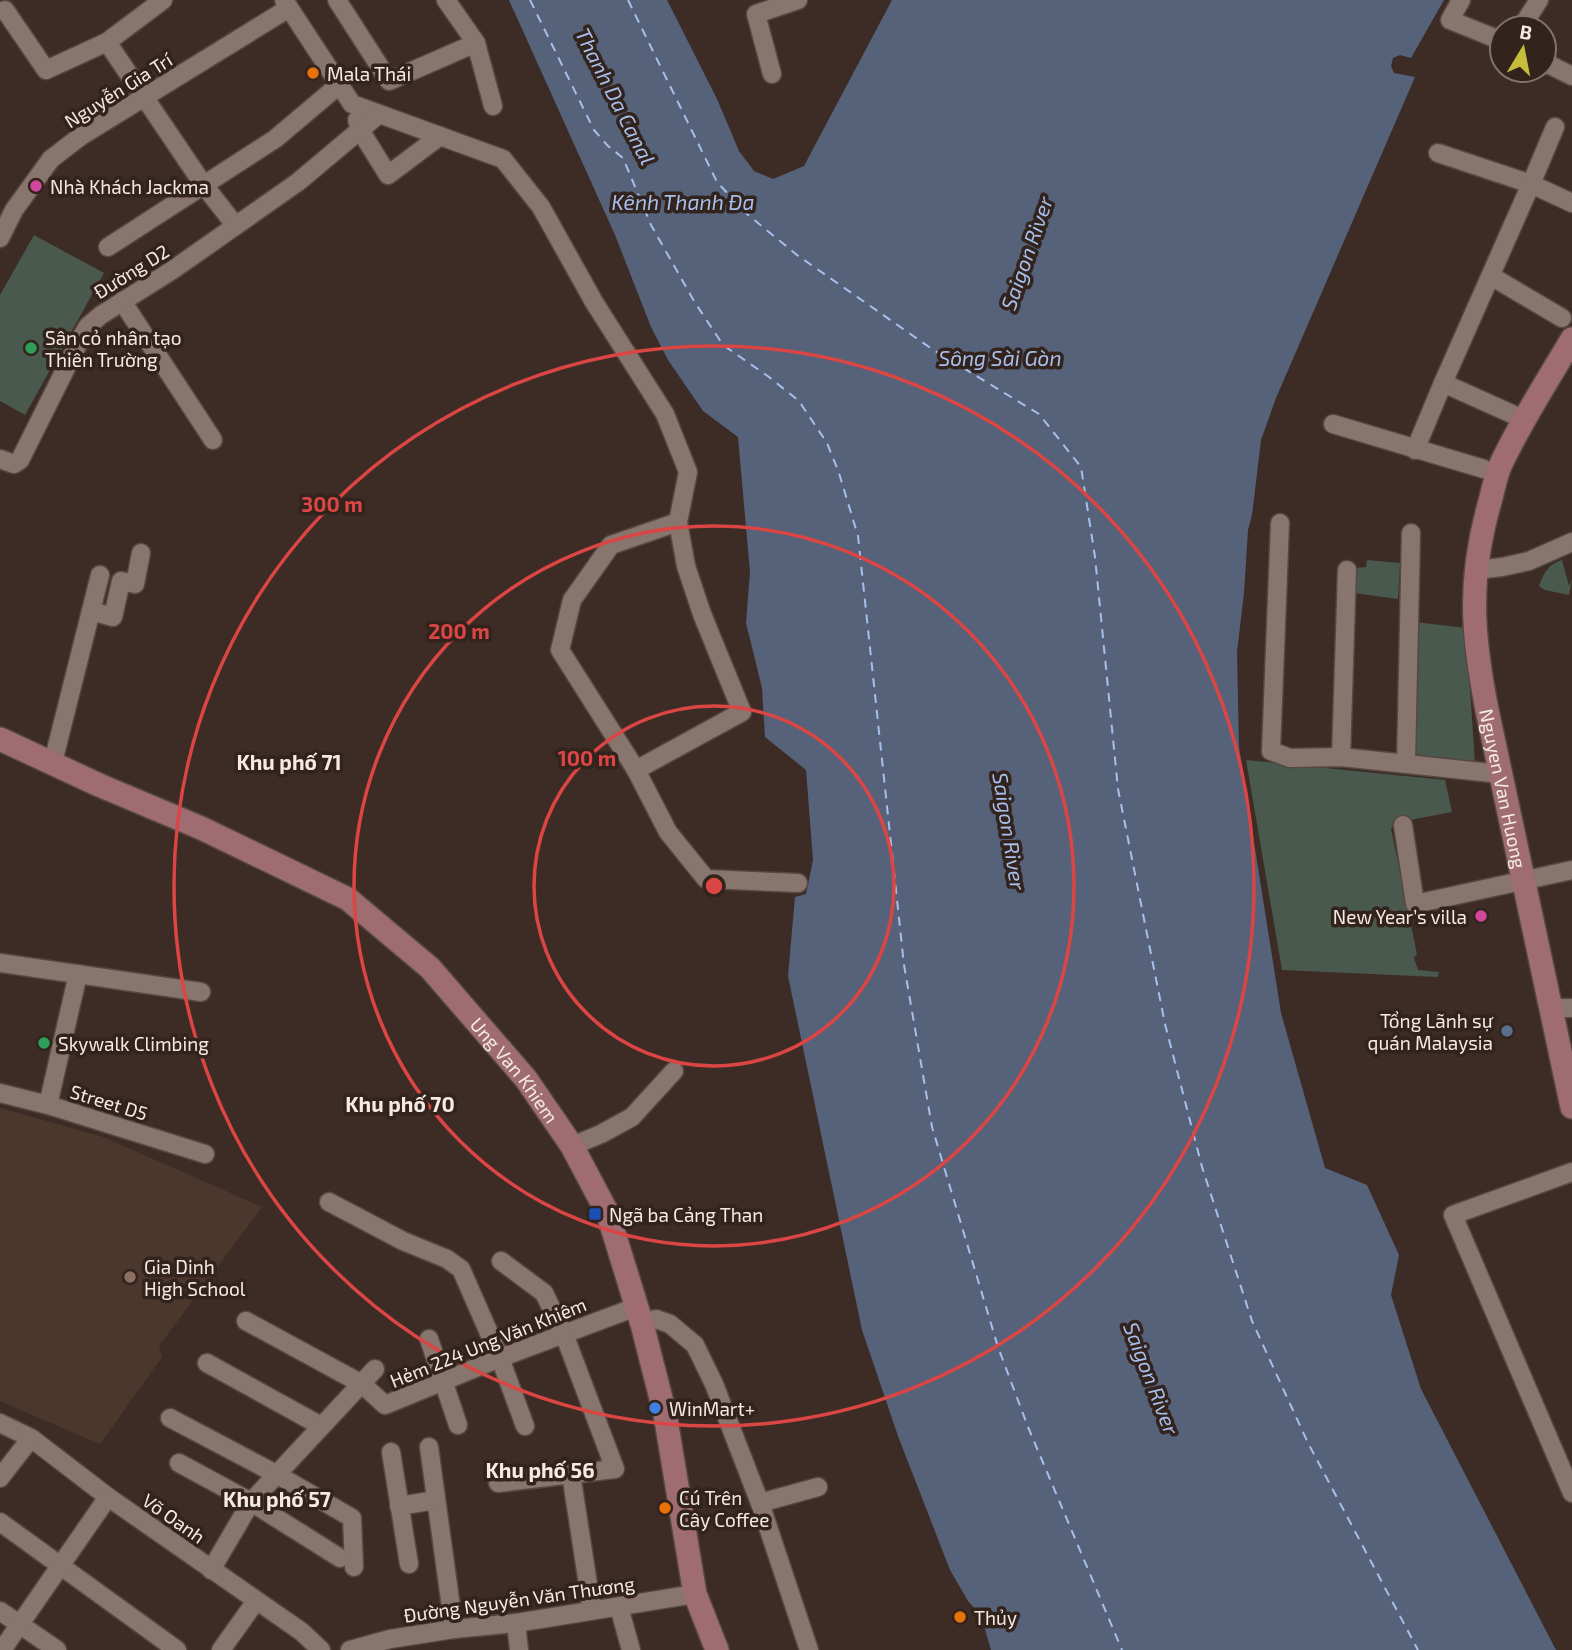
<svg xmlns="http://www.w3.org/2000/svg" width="1572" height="1650" viewBox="0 0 1572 1650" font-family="'Exo 2',sans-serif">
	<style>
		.built { fill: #4c372d }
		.green { fill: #49594e }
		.water { fill: #566279 }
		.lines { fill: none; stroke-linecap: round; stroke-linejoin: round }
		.ferry { stroke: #a7bfed; stroke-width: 2; stroke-dasharray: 9 7; stroke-linecap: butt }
		.minor-casing { stroke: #554842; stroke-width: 21 }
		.major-casing { stroke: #554842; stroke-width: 26 }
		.minor { stroke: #88756d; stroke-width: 18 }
		.major { stroke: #9f6d71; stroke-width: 23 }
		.ring { fill: none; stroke: #db4544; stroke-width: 3.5 }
		.food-dot { fill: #e8710a; stroke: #32231c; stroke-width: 2.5 }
		.hotel-dot { fill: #d1479c; stroke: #32231c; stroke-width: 2.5 }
		.leisure-dot { fill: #2e9e5b; stroke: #32231c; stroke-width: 2.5 }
		.service-dot { fill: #5c6f8a; stroke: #32231c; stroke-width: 2.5 }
		.transit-dot { fill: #1a4fb4; stroke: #32231c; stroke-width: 2.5 }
		.education-dot { fill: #8d6e63; stroke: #32231c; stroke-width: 2.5 }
		.shop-dot { fill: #3f7fe0; stroke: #32231c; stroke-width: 2.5 }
		.labels { text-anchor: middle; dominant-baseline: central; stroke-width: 7; stroke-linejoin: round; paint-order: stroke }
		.poi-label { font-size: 19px; fill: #f5eae5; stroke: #32231c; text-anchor: start }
		.street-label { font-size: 19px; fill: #f5eae5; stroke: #32231c }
		.water-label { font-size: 21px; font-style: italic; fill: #a7bfed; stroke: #32231c }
		.neighbourhood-label { font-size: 21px; font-weight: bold; fill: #f5eae5; stroke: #32231c }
		.centre { fill: #db4544; stroke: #32231c; stroke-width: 3.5 }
		.ring-label { font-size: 21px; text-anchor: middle; font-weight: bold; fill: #db4544; stroke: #32231c; stroke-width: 7; stroke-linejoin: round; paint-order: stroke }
	</style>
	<rect width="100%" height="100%" fill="#3d2c25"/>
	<polygon class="built" points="0,1108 103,1137 262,1207 159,1346 162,1357 100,1444 0,1401"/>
	<g class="green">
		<polygon points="34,235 104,273 25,415 0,401 0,295"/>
		<polygon points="1367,560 1400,563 1398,599 1354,593 1356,568 1366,567"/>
		<path d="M1562,560l7,26 3,-7 -3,16 -24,-5 -6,-4c5,-13 9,-22 23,-26z"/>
		<polygon points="1415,622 1466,628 1475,764 1413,757"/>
		<polygon points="1246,760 1445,780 1452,812 1394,823 1391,829 1417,954 1414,958 1418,970 1439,972 1438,977 1282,970"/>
	</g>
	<polygon class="water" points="509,0 667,0 717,99 739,151 754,171 773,179 804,166 892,0 1444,0 1411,58 1400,55 1393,58 1391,66 1394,73 1415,77 1276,398 1261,440 1252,515 1248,530 1244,593 1237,652 1239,747 1281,1013 1325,1168 1367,1185 1399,1255 1391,1295 1421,1389 1556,1650 991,1650 981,1616 968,1601 950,1570 898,1436 862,1330 788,976 795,897 806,894 813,860 806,770 765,737 762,688 746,623 750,572 738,437 703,411 668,360 651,327 615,235"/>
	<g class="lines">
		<g class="ferry">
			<polyline points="530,0 594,130 608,146 623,158 651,225 694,301 723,345 769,377 799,401 827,443 839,473 858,536 904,965 932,1127 998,1347 1028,1427 1122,1650"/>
			<polyline points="628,0 717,182 747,214 797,255 932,349 1039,414 1081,467 1095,557 1118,789 1165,1024 1202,1167 1252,1321 1308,1443 1418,1650"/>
		</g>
		<g class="minor-casing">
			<g id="minor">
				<polyline points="284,0 352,104 503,159 541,207 594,302 665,414 688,472 678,522 686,566 702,614 742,712 636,770 668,832 706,879 798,883"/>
				<polyline points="337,0 389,81 476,43"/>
				<polyline points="446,0 476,43 493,106"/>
				<polyline points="1461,0 1450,20 1502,41"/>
				<polyline points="5,10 46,70 107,42 163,0"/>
				<polyline points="1521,28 1539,0"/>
				<polyline points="107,42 203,184 235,225"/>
				<polyline points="1544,62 1572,76"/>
				<polyline points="772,74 756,14 798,0"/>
				<polyline points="357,120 360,130 388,175 440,136"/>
				<polyline points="1438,153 1531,184 1555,127"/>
				<polyline points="0,238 14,210 51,159 81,136 289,8"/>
				<polyline points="108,247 275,139 339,85"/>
				<polyline points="1491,276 1562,318"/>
				<polyline points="122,301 213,440"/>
				<polyline points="1443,383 1512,414"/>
				<polyline points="1333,424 1484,469"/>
				<polyline points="1415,450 1443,383 1531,184 1572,203"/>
				<polyline points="0,459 14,464 20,460 82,336 88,326 101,315 174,269 298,182 379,114"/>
				<polyline points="1280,523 1271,751 1290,758 1341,757 1501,774"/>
				<polyline points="1476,570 1502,567 1529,561 1572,542"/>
				<polyline points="91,611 113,617 121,581 135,584 141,553"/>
				<polyline points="1341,757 1347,570"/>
				<polyline points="53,762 100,575"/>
				<polyline points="1406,764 1411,533"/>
				<polyline points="636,770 560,650 572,600 611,545 678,522"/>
				<polyline points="1403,825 1415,904 1572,870"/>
				<polyline points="0,963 201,992"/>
				<polyline points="1550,1008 1572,1008"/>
				<polyline points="0,1093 48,1105 205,1154"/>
				<polyline points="48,1105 78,974"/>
				<polyline points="572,1146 601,1134 632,1117 674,1071"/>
				<polyline points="1572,1172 1453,1215 1572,1493"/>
				<polyline points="329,1202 403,1241 447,1259 461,1269 500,1358 525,1426"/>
				<polyline points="246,1321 362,1384 385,1405 500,1358 636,1307"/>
				<polyline points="642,1324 656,1319 670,1324 695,1345 714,1384 760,1503 809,1650"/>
				<polyline points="429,1339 458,1425"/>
				<polyline points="207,1363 321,1426"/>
				<polyline points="170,1418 276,1474 352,1518 354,1567"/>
				<polyline points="0,1423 31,1438 108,1497 302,1632 321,1650"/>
				<polyline points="429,1447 454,1629"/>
				<polyline points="391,1452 409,1564"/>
				<polyline points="179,1463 251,1502 340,1558"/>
				<polyline points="571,1474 592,1610"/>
				<polyline points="0,1478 31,1438"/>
				<polyline points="498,1483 615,1469 564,1334 544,1293 501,1261"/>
				<polyline points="760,1503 818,1487"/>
				<polyline points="399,1506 436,1500"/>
				<polyline points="0,1522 177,1650"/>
				<polyline points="211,1570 251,1502 375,1369"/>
				<polyline points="619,1607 631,1650"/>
				<polyline points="0,1611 57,1650"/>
				<polyline points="516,1623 519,1650"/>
				<polyline points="2,1650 108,1497"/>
				<polyline points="221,1650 256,1601"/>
				<polyline points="350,1650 390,1639 454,1629 516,1623 695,1594"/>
			</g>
		</g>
		<g class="major-casing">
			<g id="major">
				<path id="s1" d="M1572,339c-24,41 -51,82 -71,125 -6,13 -8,28 -12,41 -21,76 -17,129 -2,205l85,397"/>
				<path id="s2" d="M0,739l99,46 102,43 147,71 82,69 96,111 46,67 36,68 34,110 23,90 30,180 22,56"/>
			</g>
		</g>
		<use href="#minor" class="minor"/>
		<use href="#major" class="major"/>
	</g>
	<g class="ring">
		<circle cx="714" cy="886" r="180"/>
		<circle cx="714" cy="886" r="360"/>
		<circle cx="714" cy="886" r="540"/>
	</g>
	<g class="food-dot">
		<circle cx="313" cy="73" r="7"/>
		<circle cx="665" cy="1508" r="7"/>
		<circle cx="960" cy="1617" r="7"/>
	</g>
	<g class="hotel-dot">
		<circle cx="36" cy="186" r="7"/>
		<circle cx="1481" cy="916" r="7"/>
	</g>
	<g class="leisure-dot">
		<circle cx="31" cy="348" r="7"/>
		<circle cx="44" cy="1043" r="7"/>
	</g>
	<circle class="service-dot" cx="1507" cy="1031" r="7"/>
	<rect class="transit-dot" x="588" y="1207" width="14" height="14" rx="3.5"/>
	<circle class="education-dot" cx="130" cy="1277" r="7"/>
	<circle class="shop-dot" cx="655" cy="1408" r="7"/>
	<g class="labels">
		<g class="poi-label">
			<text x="327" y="73">Mala Thái</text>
			<text x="50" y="186">Nhà Khách Jackma</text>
			<text x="45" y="337">Sân cỏ nhân tạo<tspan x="45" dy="22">Thiên Trường</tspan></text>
			<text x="1467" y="916" text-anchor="end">New Year’s villa</text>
			<text x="1493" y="1020" text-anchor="end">Tổng Lãnh sự<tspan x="1493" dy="22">quán Malaysia</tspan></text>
			<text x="58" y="1043">Skywalk Climbing</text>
			<text x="609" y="1214">Ngã ba Cảng Than</text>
			<text x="144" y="1266">Gia Dinh<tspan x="144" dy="22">High School</tspan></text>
			<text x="669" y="1408">WinMart+</text>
			<text x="679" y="1497">Cú Trên<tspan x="679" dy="22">Cây Coffee</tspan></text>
			<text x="974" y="1617">Thủy</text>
		</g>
		<g class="street-label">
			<text transform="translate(118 90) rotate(-32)">Nguyễn Gia Trí</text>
			<text transform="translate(131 271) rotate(-32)">Đường D2</text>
			<text stroke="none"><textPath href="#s1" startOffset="474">Nguyen Van Huong</textPath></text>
			<text stroke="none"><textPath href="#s2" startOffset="623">Ung Van Khiem</textPath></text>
			<text transform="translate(109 1102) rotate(17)">Street D5</text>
			<text transform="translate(488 1342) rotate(-22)">Hẻm 224 Ung Văn Khiêm</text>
			<text transform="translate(174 1518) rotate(35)">Võ Oanh</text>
			<text transform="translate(519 1599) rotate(-8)">Đường Nguyễn Văn Thương</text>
		</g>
		<g class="water-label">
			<text transform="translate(616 96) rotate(63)">Thanh Da Canal</text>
			<text x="683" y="201">Kênh Thanh Đa</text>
			<text transform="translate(1026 253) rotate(-71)">Saigon River</text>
			<text x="1000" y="357">Sông Sài Gòn</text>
			<text transform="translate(1010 831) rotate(81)">Saigon River</text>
			<text transform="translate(1152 1378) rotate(69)">Saigon River</text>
		</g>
		<g class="neighbourhood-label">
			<text x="289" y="761">Khu phố 71</text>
			<text x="400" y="1103">Khu phố 70</text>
			<text x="540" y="1469">Khu phố 56</text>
			<text x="277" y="1498">Khu phố 57</text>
		</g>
	</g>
	<circle cx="714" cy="886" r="10" class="centre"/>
	<g class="ring-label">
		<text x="332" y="512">300 m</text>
		<text x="459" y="639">200 m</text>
		<text x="587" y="766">100 m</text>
	</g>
	<g transform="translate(1523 49) rotate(10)"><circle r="33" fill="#32231c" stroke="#80736c" stroke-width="2"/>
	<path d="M0-5L12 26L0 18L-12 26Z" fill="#c6bc3c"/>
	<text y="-10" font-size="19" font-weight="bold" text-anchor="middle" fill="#f5eae5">B</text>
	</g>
</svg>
